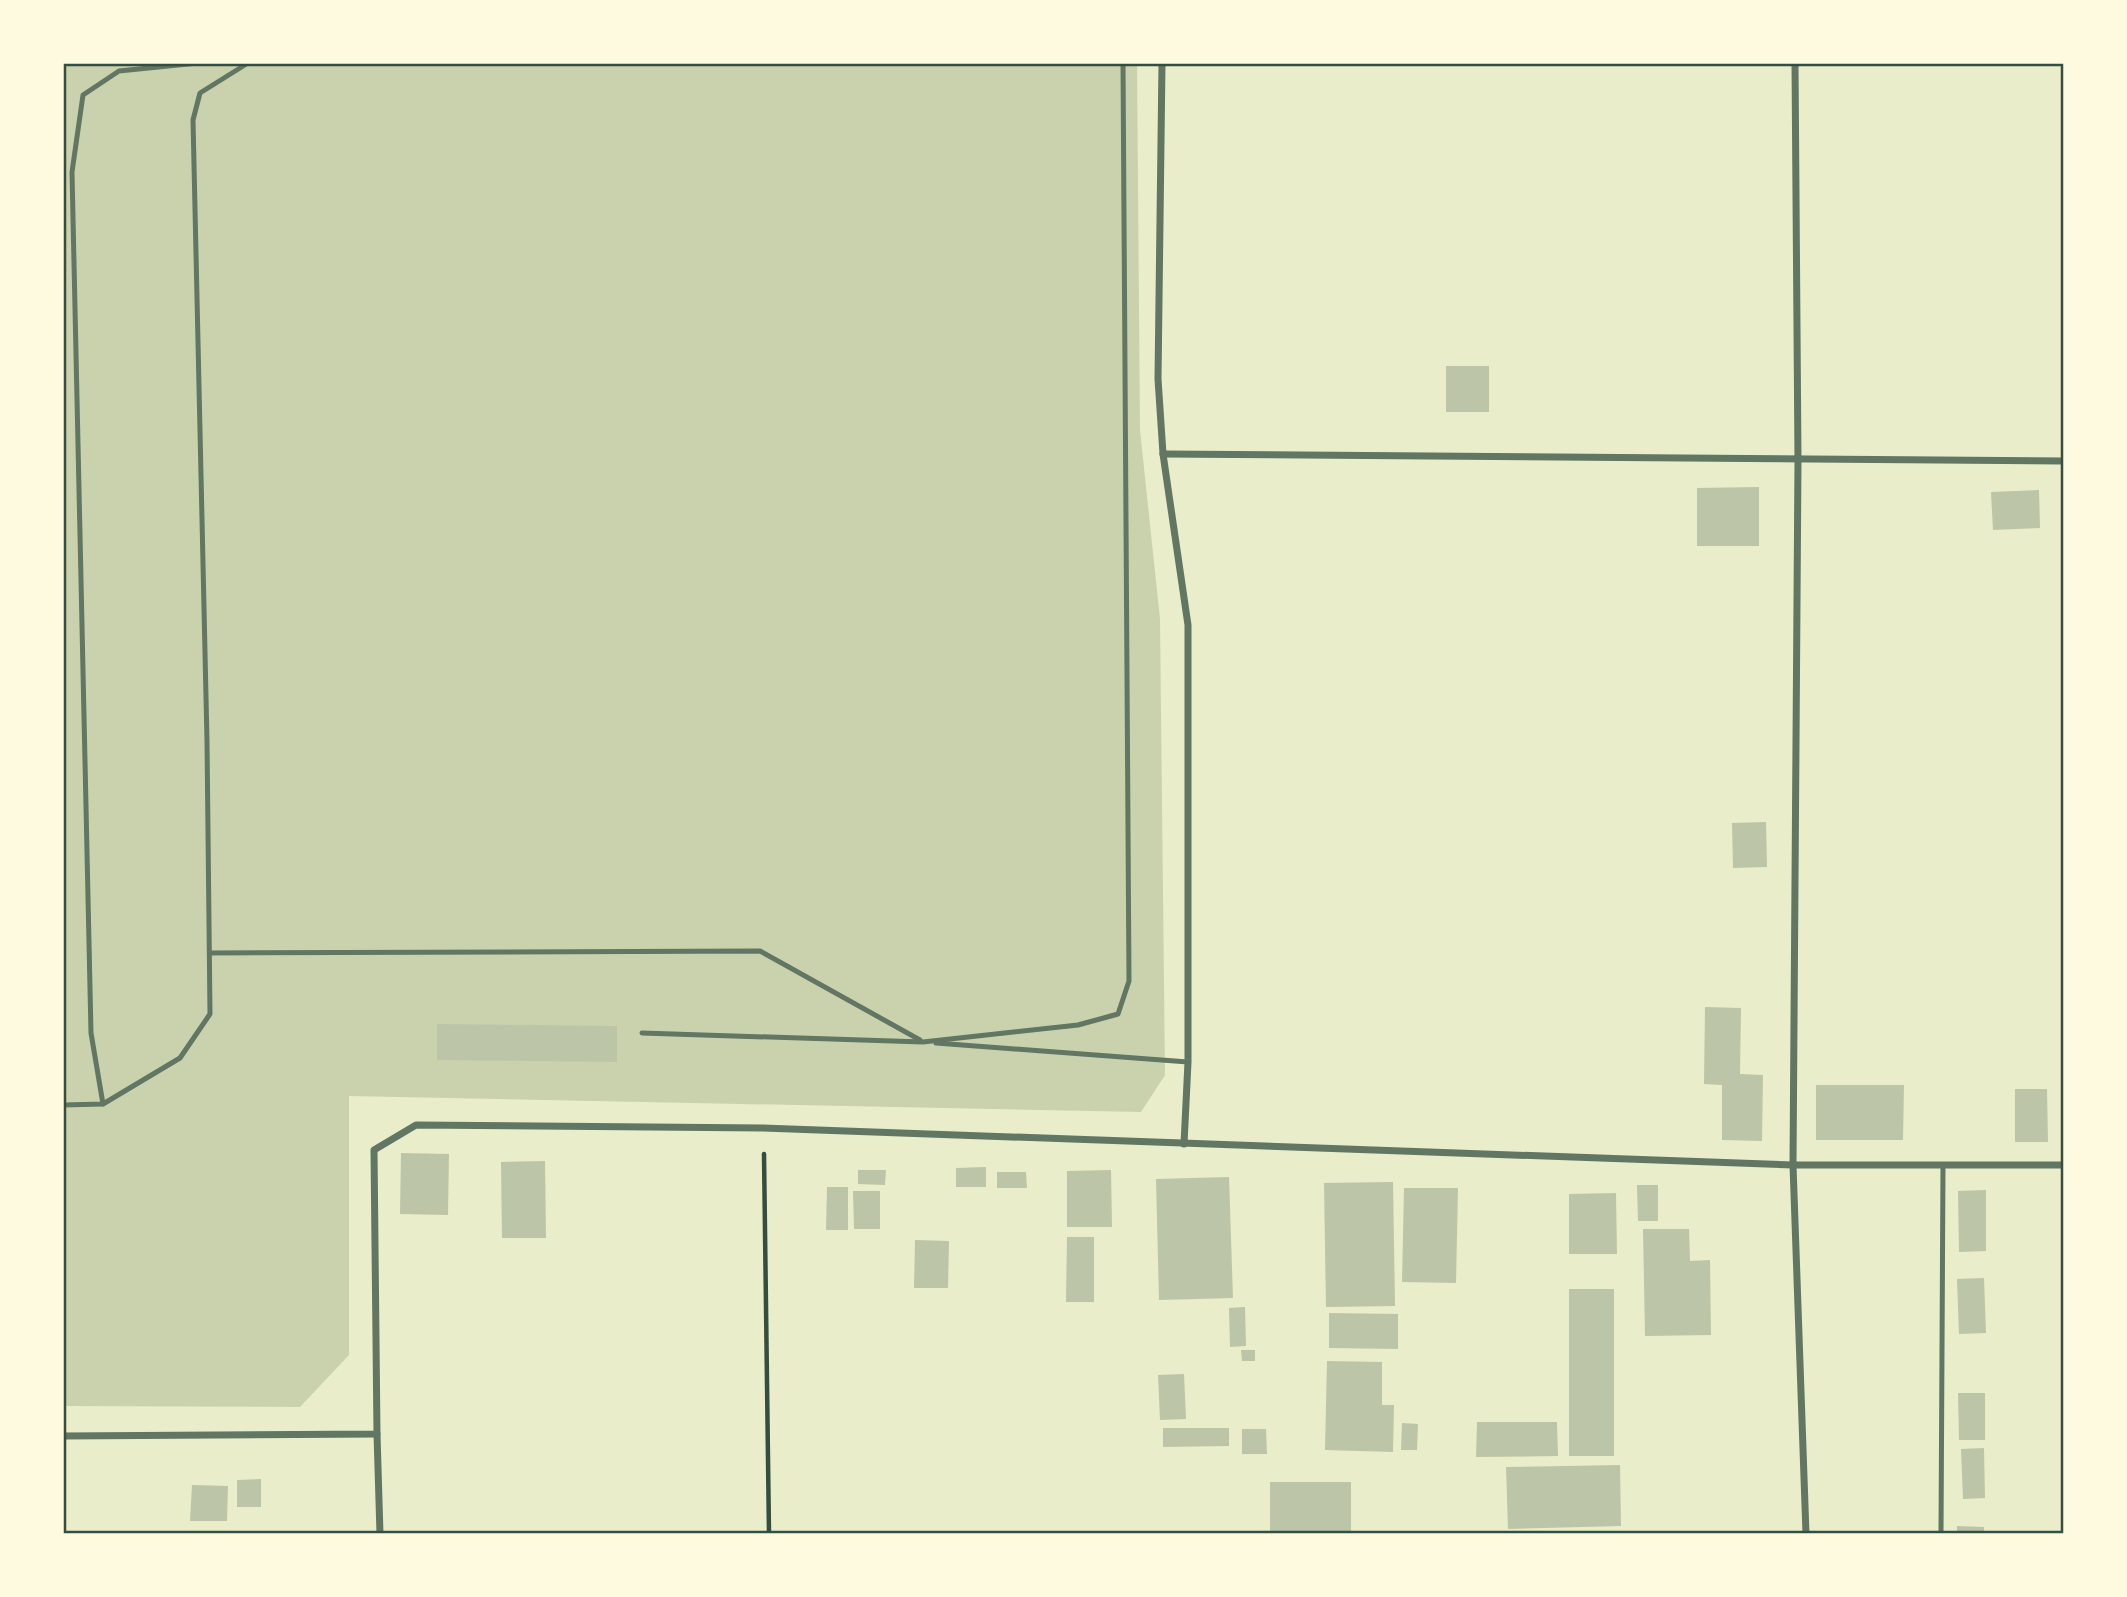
<svg xmlns="http://www.w3.org/2000/svg" width="2127" height="1597" viewBox="0 0 2127 1597" font-family="'Varela Round',sans-serif">
	<style>
		.green { fill: #cad2ad }
		.building { fill: #bcc5a7 }
		.lines { fill: none; stroke-linecap: round; stroke-linejoin: round }
		.path { stroke: #344e41; stroke-width: 4.5 }
		.service { stroke: #617663; stroke-width: 5 }
		.minor { stroke: #617663; stroke-width: 7 }
		.neatline { fill: none; stroke: #344e41; stroke-width: 2.5 }
	</style>
	<rect width="100%" height="100%" fill="#e9edc9"/>
	<polygon class="green" points="63,63 1137,63 1140,430 1160,619 1165,1075 1141,1112 349,1096 349,1355 300,1407 63,1406"/>
	<g class="building">
		<rect x="1446" y="366" width="43" height="46"/>
		<polygon points="1759,487 1759,546 1697,546 1697,488"/>
		<polygon points="2039,490 2040,528 1993,530 1991,492"/>
		<polygon points="1766,822 1767,867 1733,868 1732,823"/>
		<polygon points="1705,1007 1741,1008 1740,1074 1763,1075 1762,1141 1722,1140 1722,1085 1704,1084"/>
		<polygon points="437,1024 617,1026 617,1062 437,1060"/>
		<polygon points="1816,1085 1904,1085 1903,1140 1816,1140"/>
		<polygon points="2015,1089 2047,1089 2048,1142 2015,1142"/>
		<polygon points="401,1153 449,1154 448,1215 400,1214"/>
		<polygon points="545,1161 546,1238 502,1238 501,1162"/>
		<polygon points="986,1167 986,1187 956,1187 956,1168"/>
		<polygon points="858,1170 886,1170 885,1185 858,1184"/>
		<polygon points="1111,1170 1112,1227 1067,1227 1067,1171"/>
		<polygon points="997,1172 1026,1172 1027,1188 997,1188"/>
		<polygon points="1229,1177 1233,1298 1159,1300 1156,1179"/>
		<polygon points="1393,1182 1395,1306 1326,1307 1324,1183"/>
		<polygon points="1637,1185 1658,1185 1658,1221 1638,1221"/>
		<polygon points="827,1187 848,1187 848,1230 826,1230"/>
		<polygon points="1404,1188 1458,1188 1456,1283 1402,1282"/>
		<polygon points="1986,1190 1986,1251 1959,1252 1958,1191"/>
		<polygon points="853,1191 880,1191 880,1229 854,1229"/>
		<polygon points="1616,1193 1617,1254 1569,1254 1569,1194"/>
		<polygon points="1643,1229 1689,1229 1690,1261 1710,1260 1711,1335 1645,1336"/>
		<polygon points="1067,1237 1094,1237 1094,1302 1066,1302"/>
		<polygon points="915,1240 949,1241 948,1288 914,1288"/>
		<polygon points="1984,1278 1986,1333 1959,1334 1957,1279"/>
		<rect x="1569" y="1289" width="45" height="167"/>
		<polygon points="1245,1307 1246,1346 1230,1347 1229,1308"/>
		<polygon points="1329,1313 1398,1314 1398,1349 1329,1348"/>
		<polygon points="1241,1350 1255,1350 1255,1361 1242,1361"/>
		<polygon points="1327,1361 1382,1362 1382,1405 1394,1405 1393,1452 1325,1450"/>
		<polygon points="1184,1374 1186,1419 1160,1420 1158,1375"/>
		<polygon points="1958,1393 1985,1393 1985,1440 1959,1440"/>
		<polygon points="1477,1422 1557,1422 1558,1456 1476,1457"/>
		<polygon points="1402,1423 1418,1424 1417,1450 1401,1450"/>
		<polygon points="1163,1428 1229,1428 1229,1446 1163,1447"/>
		<polygon points="1242,1429 1266,1429 1267,1454 1242,1454"/>
		<polygon points="1984,1448 1985,1498 1963,1499 1961,1449"/>
		<polygon points="1620,1465 1621,1526 1508,1529 1506,1467"/>
		<polygon points="261,1479 261,1507 237,1507 237,1480"/>
		<rect x="1270" y="1482" width="81" height="52"/>
		<polygon points="192,1485 228,1486 227,1521 190,1521"/>
		<polygon points="1957,1526 1984,1527 1984,1534 1957,1534"/>
	</g>
	<g class="lines">
		<polyline class="path" points="764,1154 769,1534"/>
		<g class="service">
			<polyline points="210,953 760,951 920,1040"/>
			<polyline points="642,1033 923,1042 1078,1025 1118,1014 1129,981 1123,63"/>
			<polyline points="936,1043 1188,1062"/>
			<polyline points="103,1104 91,1033 72,172 83,95 119,71 198,63"/>
			<polyline points="63,1105 103,1104 180,1058 210,1014 207,741 193,120 200,93 248,63"/>
			<polyline points="1941,1534 1943,1165"/>
		</g>
		<g class="minor">
			<polyline points="1162,63 1158,379 1163,454 1188,625 1188,1062 1184,1144"/>
			<polyline points="1795,63 1798,460 1793,1165 1806,1534"/>
			<polyline points="1163,454 2064,461"/>
			<polyline points="377,1434 380,1534"/>
			<polyline points="63,1436 377,1434 374,1150 416,1125 763,1128 1793,1165 2064,1165"/>
		</g>
	</g>
	<rect width="2127" height="1597" fill="none" stroke="#fefae0" stroke-width="130"/>
	<rect x="65" y="65" width="1997" height="1467" class="neatline"/>
</svg>
